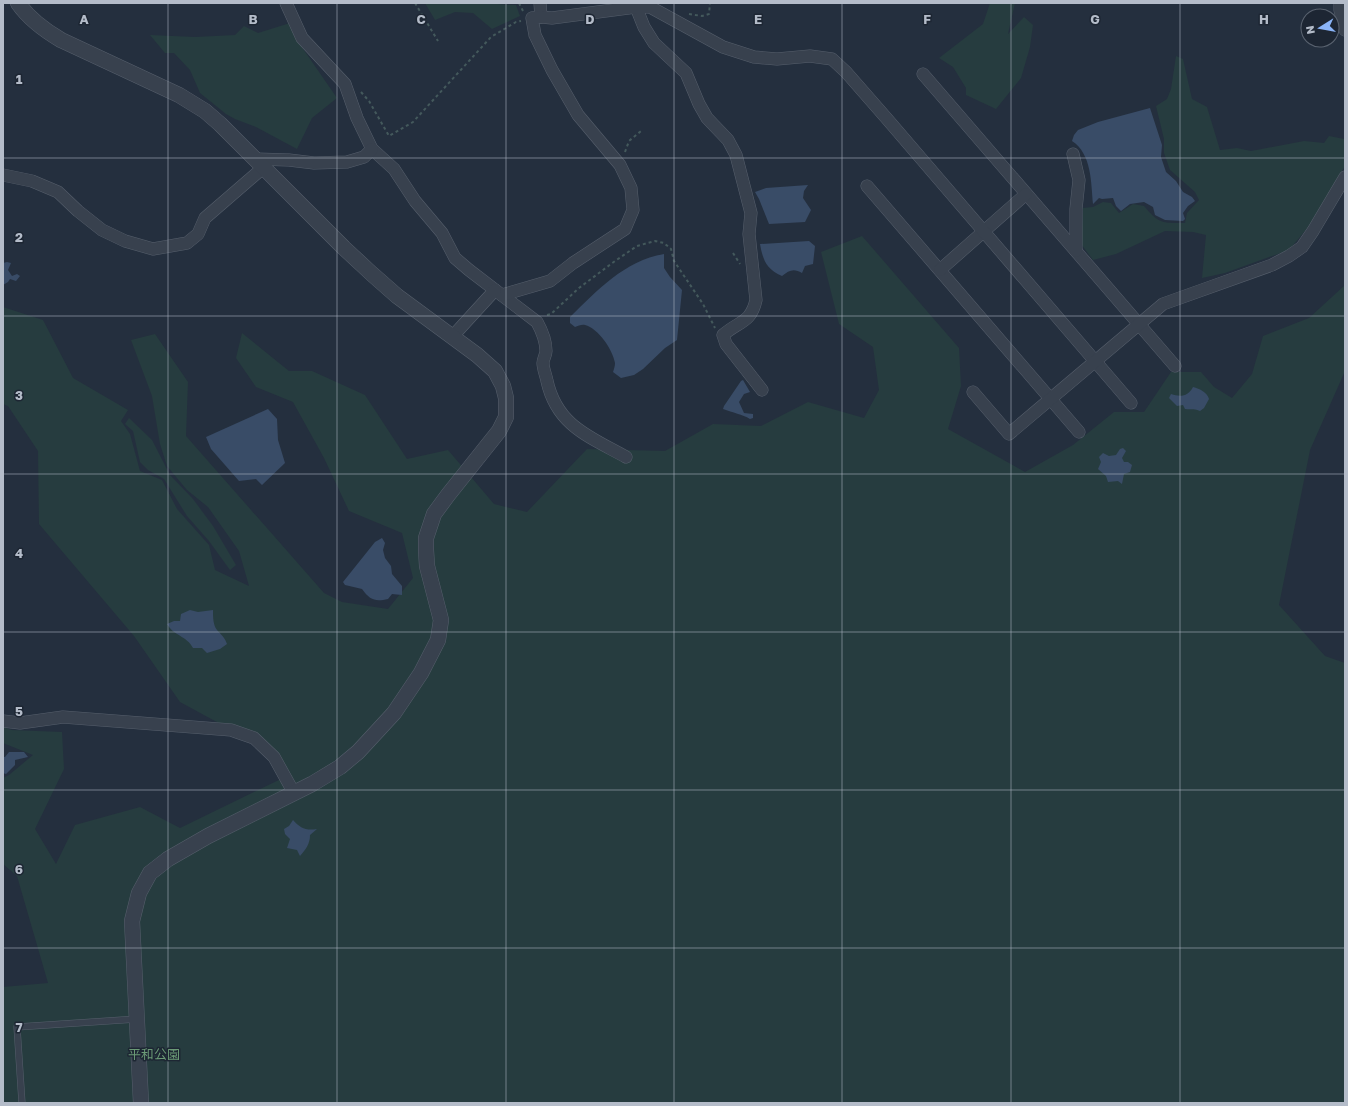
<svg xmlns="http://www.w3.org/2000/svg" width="1348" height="1106" viewBox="0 0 1348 1106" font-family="'Golos Text','Noto Sans JP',sans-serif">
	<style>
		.green { fill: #263c3f }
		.water { fill: #394c67 }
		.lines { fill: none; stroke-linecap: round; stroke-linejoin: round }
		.service-casing { stroke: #565f6c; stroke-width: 7 }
		.minor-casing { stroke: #565f6c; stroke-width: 13 }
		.tertiary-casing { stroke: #565f6c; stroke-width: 16 }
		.path { stroke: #44595c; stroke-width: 2; stroke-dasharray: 3 3; stroke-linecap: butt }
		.service { stroke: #38414e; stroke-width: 6 }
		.minor { stroke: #38414e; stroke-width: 12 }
		.tertiary { stroke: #38414e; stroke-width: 15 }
		.grid { fill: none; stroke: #b4bcc9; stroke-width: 1; stroke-opacity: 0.55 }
		.labels { text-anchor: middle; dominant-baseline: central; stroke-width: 3; stroke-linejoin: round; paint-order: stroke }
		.park-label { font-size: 13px; fill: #6b9a76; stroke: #1d2633 }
		.grid-label { font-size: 13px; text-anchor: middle; font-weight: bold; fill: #b4bcc9; stroke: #1d2633; stroke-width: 3; stroke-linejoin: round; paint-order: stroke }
	</style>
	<rect width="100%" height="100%" fill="#242f3e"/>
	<g class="green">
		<polygon points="425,3 495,3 497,4 516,5 520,16 492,29 473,13 455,12 435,20"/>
		<polygon points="990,3 1015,3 1008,34 1024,17 1033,25 1030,47 1021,78 996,109 966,95 966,88 953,67 939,58 983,24"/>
		<polygon points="290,23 299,43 337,98 312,118 297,149 256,127 235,119 226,114 200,93 190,70 174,53 165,53 150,35 195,37 235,35 244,26 258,33"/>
		<path d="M1176,56l7,3 9,40 15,8 13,43 17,-2 14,3 53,-10 20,2 5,-7 15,3 1,27 -35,59 -21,25 -64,23 -23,5 4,-43 -13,-3 -28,-1 -49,23 -23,6 -12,-16 2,-36 10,-1 10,-5 8,1 8,10 14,-9 11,2c15,18 18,17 41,17l2,-10 12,-13 -4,-8 -25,-22 -6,-17v-14l-8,-33 11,-7 4,-10z"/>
		<polygon points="862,236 959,348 961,386 948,429 1025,472 1073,445 1114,412 1144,412 1171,372 1201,372 1214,387 1232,398 1252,374 1263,336 1309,318 1345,285 1345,371 1310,450 1279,605 1325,656 1345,663 1345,1103 3,1103 3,987 48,983 17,876 3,864 3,778 9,775 33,755 3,743 3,727 12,730 62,732 64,769 35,829 56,864 75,825 140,807 180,828 283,778 265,748 180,702 134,636 39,524 38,451 8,406 3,404 3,307 43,320 73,378 128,410 121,421 130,434 140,471 162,480 177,509 209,545 215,570 249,586 239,551 208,507 187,490 167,466 160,444 152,396 131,340 155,334 188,382 186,436 324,593 342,602 388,609 413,578 402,533 349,511 324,458 293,402 256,387 236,358 242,333 289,371 312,371 365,395 407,459 448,450 494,504 527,512 587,449 665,451 713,424 761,426 808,402 864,418 879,390 873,347 839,324 821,252"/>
		<polygon points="129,418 152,440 170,475 193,499 213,526 236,565 230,570 209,541 187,516 164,479 148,470 140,462 133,431 125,424"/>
	</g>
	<g class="water">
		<path d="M1150,108l12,37 -1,12 5,15 10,9 7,11 9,5 3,4 -7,5 -5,7 2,6 -2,2 -18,-1 -10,-5 -2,-8 -9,-5 -14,2 -9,7 -5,-5 -3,-8 -11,1 -3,-1 -6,6c-2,-21 -1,-50 -21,-63l2,-6 4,-5 20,-8z"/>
		<polygon points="808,185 804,191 803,198 811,210 805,222 769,224 759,199 755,192 766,188"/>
		<path d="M809,241l6,5 -2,18 -8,2 -3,7c-8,-5 -13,-3 -20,3 -16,-7 -19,-16 -22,-32z"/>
		<path d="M664,254v14l6,9 12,13 -5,50 -12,8 -22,21 -9,6 -13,3 -8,-6c1,-3 2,-6 2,-9 -2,-13 -17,-35 -30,-38 -3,-1 -7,1 -10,2l-5,-4v-6c28,-27 54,-56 94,-63z"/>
		<polygon points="7,262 11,263 8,270 12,276 17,274 20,276 16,281 10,279 8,282 3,285 3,263"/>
		<path d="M743,380l7,12 -6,2 -5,8 5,11 9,1v4l-3,1c-8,-5 -17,-6 -27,-10l1,-3 17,-25z"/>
		<path d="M1193,387c7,2 14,5 16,12l-5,9 -4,3c-8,-3 -9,-1 -15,-2l-2,-4 -6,1 -8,-8 2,-4c9,3 17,3 22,-7z"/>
		<polygon points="268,409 277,419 278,440 285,463 262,485 256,479 239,481 211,449 206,437"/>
		<polygon points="1123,448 1126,451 1122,458 1124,462 1128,462 1132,465 1130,472 1124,474 1122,484 1118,481 1108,482 1106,476 1098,469 1101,462 1099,457 1103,453 1109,456 1116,455 1120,449"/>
		<path d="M382,538l3,5 -2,7 2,8 6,8 1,8 10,12v9l-10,-1 -4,5c-13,3 -18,1 -26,-10l-17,-4 -2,-3 32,-40z"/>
		<path d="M190,610l8,2 15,-2c0,7 0,15 4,20 5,6 7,6 10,14l-7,5 -13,4 -5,-5h-9c-6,-12 -19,-12 -26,-24l7,-3h6l1,-7z"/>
		<polygon points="9,752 24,752 28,757 15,760 15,765 6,774 3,773 3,757 5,757"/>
		<path d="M293,820c7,8 13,11 24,9l-7,6c0,9 -4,14 -10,21l-3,-6 -10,-2 3,-9 -5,-5 -1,-5 5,-3z"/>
	</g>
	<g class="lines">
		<g class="service-casing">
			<polyline id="service" points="22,1103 17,1027 137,1019"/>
		</g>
		<g class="minor-casing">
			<g id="minor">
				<path d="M286,3l16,35 43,46 12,34 15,31 22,20 21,32 27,32 13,25 14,12 68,52c5,9 9,18 9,29 0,4 -3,8 -3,12 0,6 3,12 4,18 10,45 43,56 79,76"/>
				<polyline points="540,3 541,17"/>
				<polyline points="1340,3 1340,10 1345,30"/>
				<path d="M636,7l8,20 10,16 32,30 13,31 8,14 21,22 8,15 15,58 -2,21 7,66c-5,23 -17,21 -33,35l3,9 36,46"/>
				<polyline points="923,74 1175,366"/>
				<polyline points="1073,154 1079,180 1076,209 1076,251"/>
				<polyline points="256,159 289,160 314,163 347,162 364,157 372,149"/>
				<polyline points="3,175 32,181 58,192 78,211 102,230 125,241 153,249 187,243 198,234 205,218 264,167"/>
				<polyline points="867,186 1079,432"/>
				<polyline points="940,270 1026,194"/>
				<polyline points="502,295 550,281 573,263 625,229 633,210 631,188 620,165 578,115 552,70 535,35 532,18 541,17 552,18 636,7 650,7 723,47 754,57 777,59 810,56 832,59 846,72 888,120 1131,403"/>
				<polyline points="452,337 495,290"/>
				<polyline points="973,392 1009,434 1163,304 1272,265 1289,256 1302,247 1313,231 1345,177"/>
				<polyline points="3,721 20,723 63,717 231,730 254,738 274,757 294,793"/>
			</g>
		</g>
		<g class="tertiary-casing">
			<path id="tertiary" d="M18,3c11,16 26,27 43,37l118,55 26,16 15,13 124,124 28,26 25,22 80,59 18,16 8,15 3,12v19l-7,14 -51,64 -14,19 -8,24v12l1,16 14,54 -3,20 -17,33 -27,40 -36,39 -18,15 -28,17 -104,52 -40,23 -18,14 -11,20 -7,28 9,182"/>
		</g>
		<g class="path">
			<polyline points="415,3 438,41"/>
			<polyline points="519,3 523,11"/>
			<polyline points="689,14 702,16 709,14 710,3"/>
			<polyline points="361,92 369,101 389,136 413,122 491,37 516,22 521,21"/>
			<polyline points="625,152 629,141 641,131"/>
			<polyline points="733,253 740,264"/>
			<polyline points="547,315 551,314 579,288 615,261 637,246 655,241 664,243 671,249 674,261 703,304 715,328"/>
		</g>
		<use href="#service" class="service"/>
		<use href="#minor" class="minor"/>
		<use href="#tertiary" class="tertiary"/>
	</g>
	<path class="grid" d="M168,3v1100M337,3v1100M506,3v1100M674,3v1100M842,3v1100M1011,3v1100M1180,3v1100M3,158h1342M3,316h1342M3,474h1342M3,632h1342M3,790h1342M3,948h1342"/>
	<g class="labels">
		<g class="park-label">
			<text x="154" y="1054">平和公園</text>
		</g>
	</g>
	<g class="grid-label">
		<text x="84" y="24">A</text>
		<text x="253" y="24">B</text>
		<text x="421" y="24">C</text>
		<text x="590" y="24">D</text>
		<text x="758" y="24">E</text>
		<text x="927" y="24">F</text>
		<text x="1095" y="24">G</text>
		<text x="1264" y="24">H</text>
		<text x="19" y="84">1</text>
		<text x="19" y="242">2</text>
		<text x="19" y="400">3</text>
		<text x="19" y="558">4</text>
		<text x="19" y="716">5</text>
		<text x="19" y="874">6</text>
		<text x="19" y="1032">7</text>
	</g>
	<rect width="1348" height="1106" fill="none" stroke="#b4bcc9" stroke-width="8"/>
	<g transform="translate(1320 28) rotate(259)"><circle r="19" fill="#1d2633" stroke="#59626f"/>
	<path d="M0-3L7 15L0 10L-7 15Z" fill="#8ab4f8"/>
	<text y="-6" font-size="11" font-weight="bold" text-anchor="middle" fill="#b4bcc9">N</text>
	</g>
</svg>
